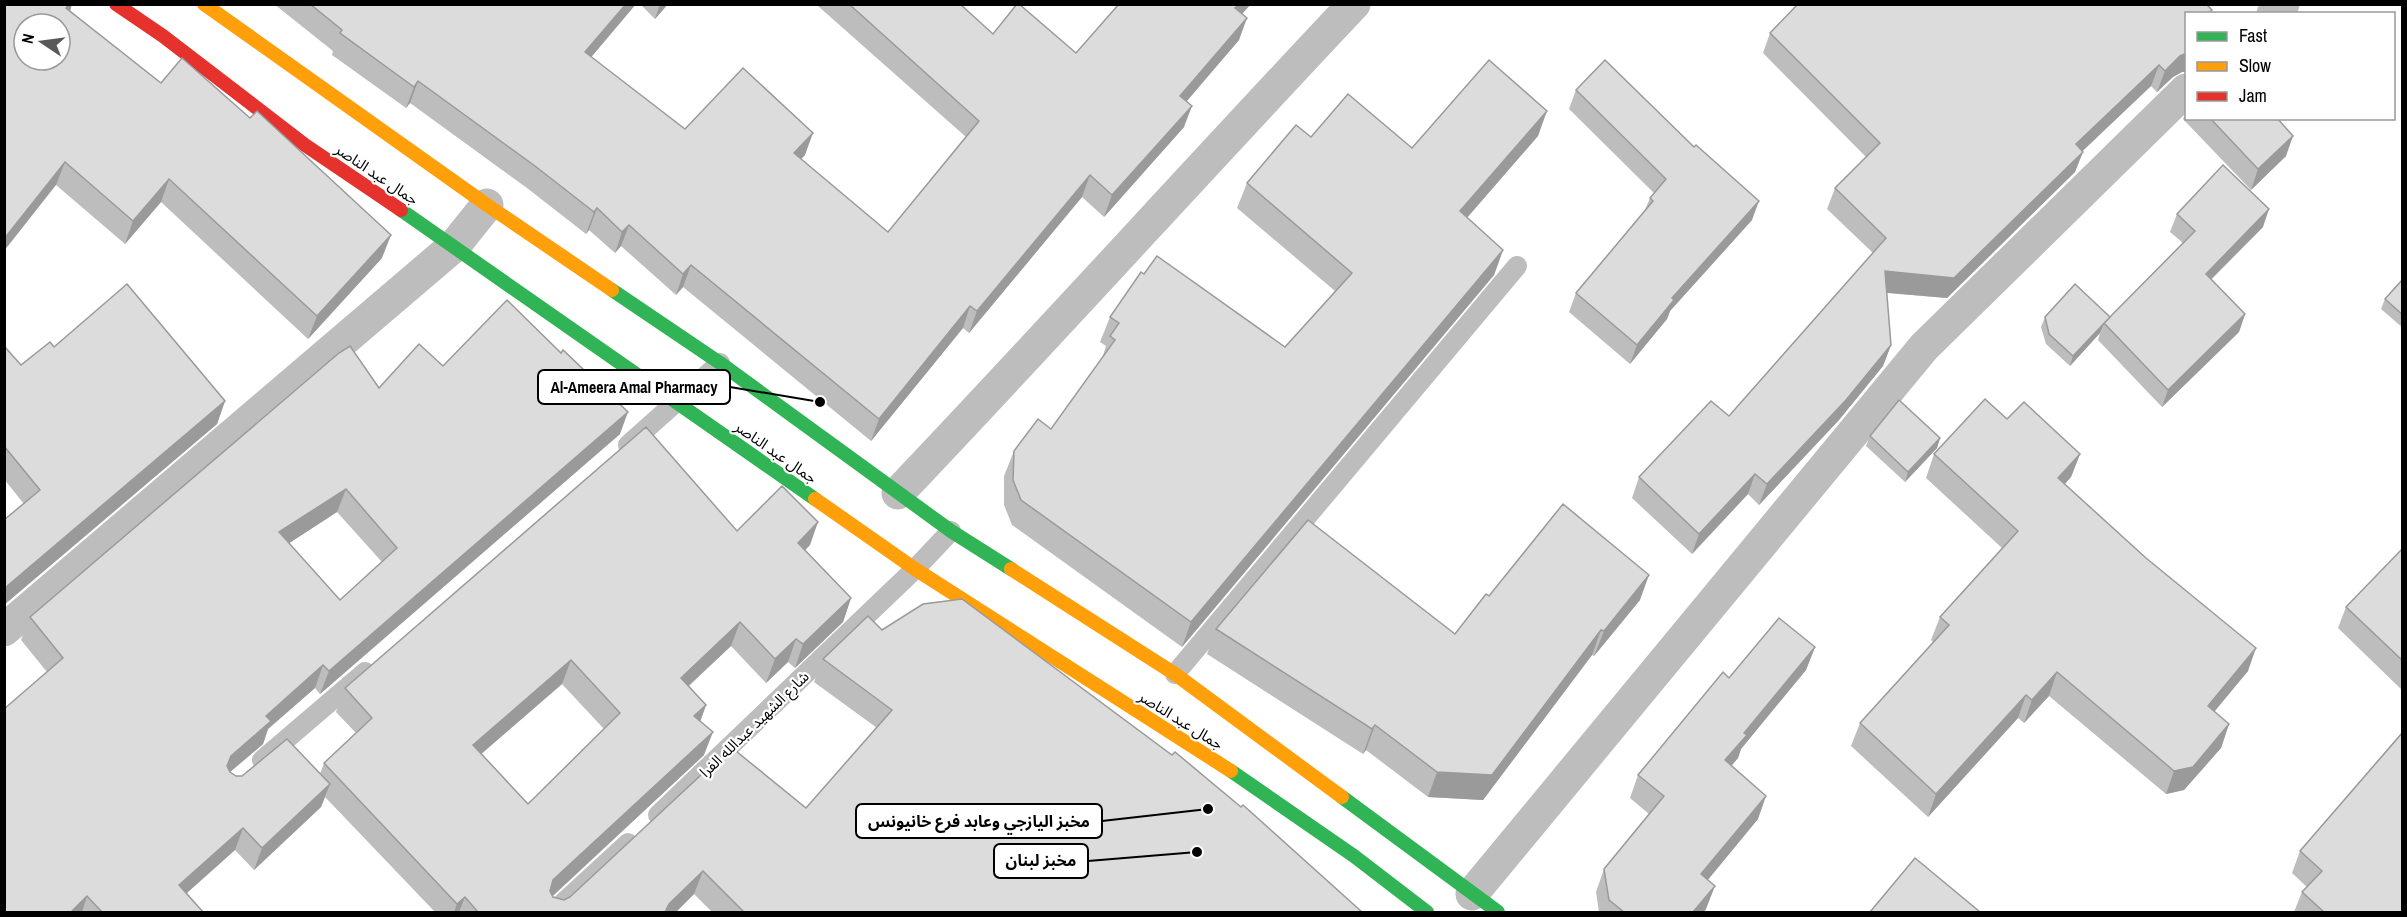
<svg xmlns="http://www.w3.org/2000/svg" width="2407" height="917" viewBox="0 0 2407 917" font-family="'Archivo Narrow','Noto Sans Arabic',sans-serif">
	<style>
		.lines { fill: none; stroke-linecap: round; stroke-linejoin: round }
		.lane { stroke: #bdbdbd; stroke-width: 20 }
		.street { stroke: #bdbdbd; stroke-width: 33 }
		.fast { stroke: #30b455; stroke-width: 14 }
		.slow { stroke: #ff9f0a; stroke-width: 14 }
		.jam { stroke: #e5322d; stroke-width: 14 }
		.wall { fill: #bdbdbd; fill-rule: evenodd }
		.shaded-wall { fill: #9a9a9a }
		.building { fill: #dcdcdc; stroke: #9a9a9a; stroke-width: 1.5; fill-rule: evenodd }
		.labels { text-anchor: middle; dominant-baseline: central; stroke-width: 4.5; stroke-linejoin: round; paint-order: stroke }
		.street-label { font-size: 15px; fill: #000; stroke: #fff }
		.leader { fill: none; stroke: #000; stroke-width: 2 }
		.callout-dot { fill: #000; stroke: #fff; stroke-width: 2 }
		.callout { fill: #fff; stroke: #000; stroke-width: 2 }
		.callout-label { font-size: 16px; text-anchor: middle; font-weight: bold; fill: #000 }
	</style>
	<rect width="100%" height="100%" fill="#fff"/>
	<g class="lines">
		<g class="lane">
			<polyline points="628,445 720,363"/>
			<polyline points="1175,674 1517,266"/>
			<polyline points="262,760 365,672"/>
			<polyline points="658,815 915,569 951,531"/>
			<polyline points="553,912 628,843"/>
		</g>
		<g class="street">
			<polyline points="2273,14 2283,4"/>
			<path d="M898,493c154,-162 303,-327 456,-489"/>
			<polyline points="4,630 454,246 487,205"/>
			<polyline points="1472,894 1924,347 2186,90"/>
		</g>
		<g class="fast">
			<polyline points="401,210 815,499"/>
			<polyline points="612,290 720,363 951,531 1011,569"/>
			<polyline points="1231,771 1354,856 1427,912"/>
			<polyline points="1342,797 1498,912"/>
		</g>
		<g class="slow">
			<polyline points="204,4 487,205 612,290"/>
			<polyline points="815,499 915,569 1231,771"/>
			<polyline points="1011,569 1175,674 1342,797"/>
		</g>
		<polyline class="jam" points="116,4 163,36 305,145 401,210"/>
	</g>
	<g class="wall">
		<polygon points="4,4 72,4 70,11 382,258 308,339 161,202 125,244 56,185"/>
		<polygon points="274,4 636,4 591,57 685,129 805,155 801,159 888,232 966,137 818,6 818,4 960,4 993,34 1076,53 1119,4 1251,4 1242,14 1239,40 1187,101 1184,127 1104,217 1082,197 969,333 963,328 871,441 683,287 676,295 621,246 615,253 589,230 586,234 527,188 410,103 406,108 332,55 333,51"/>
		<polygon points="640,4 668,4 655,19"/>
		<polygon points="2187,14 2182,72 2173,77 2157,92 2151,86 2082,151 2075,172 1947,298 1887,293 1891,345 1883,366 1839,420 1759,505 1748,494 1692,554 1632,498 1639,477 1729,416 1873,253 1827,209 1835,188 1866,157 1763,53 1770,33"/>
		<polygon points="1576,90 1752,220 1670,311 1667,319 1630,364 1569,312 1576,293 1645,210 1650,198 1654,193 1569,109"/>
		<polygon points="2187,110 2187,118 2277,118 2286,156 2251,190 2183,119"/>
		<polygon points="1538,136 1467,218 1503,250 1494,275 1182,647 1012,525 1004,505 1004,476 1014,451 1051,429 1102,359 1106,346 1100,342 1110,317 1144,274 1285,347 1335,291 1237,208 1247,183 1311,137 1412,148"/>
		<polygon points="2177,214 2263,227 2211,280 2245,314 2239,332 2162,407 2098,340 2100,333 2070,366 2046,344 2041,327 2045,317 2110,317 2183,243 2170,232"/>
		<polygon points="2403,279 2403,328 2381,309 2385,299"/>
		<polygon points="4,346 21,365 54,347 225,401 217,424 4,605 4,520 24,504 4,479"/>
		<path d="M443,366l177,68 -300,260 -5,-6 -47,41 -5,15 -33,28 6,4 84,-2 4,-11 32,-30 -20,-21 9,-24 392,-157 73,14 -5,5 46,48 -8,24 -48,46 -7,-6 -22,21 -35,-37 -42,40 17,19 -6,16 4,34 -151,141v1l11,3 242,-92 71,-80 -63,-46 9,-23 59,-29 480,282h-650l-18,-18 -18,18h-241l-110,-115 -4,10 -67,63 -19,-20 -48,43 16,19h-199l1,-202 42,-38 -26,-32 9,-23 349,-229zM337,512l45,50 -42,38 -51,-57zM562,684l42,45 -76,75 -47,-50z"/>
		<polygon points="2007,419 2080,454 2071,477 2065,484 2248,671 2214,712 2229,724 2221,748 2184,790 2166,794 2049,696 2024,723 2018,718 1928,817 1851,746 1860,723 1933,642 1931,640 1940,617 2002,548 1926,478 1934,454"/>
		<polygon points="1870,436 1940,438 1937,448 1905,482 1866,446"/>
		<polygon points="2403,548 2403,691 2338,628 2346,607"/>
		<polygon points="1489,596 1640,600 1594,656 1592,655 1483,800 1428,797 1366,750 1363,754 1207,654 1216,629 1455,634"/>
		<polygon points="1815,647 1806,670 1741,749 1738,758 1731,766 1758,819 1707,880 1706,909 1704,912 1599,912 1596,892 1604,869 1649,814 1630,798 1638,775 1729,678"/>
		<polygon points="2403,729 2403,912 2294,912 2302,892 2307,887 2292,873 2300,851 2402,732"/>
	</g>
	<g class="shaded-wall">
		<polygon points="69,4 72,4 67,21 66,8"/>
		<polygon points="626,4 636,4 577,74 585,52"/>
		<polygon points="660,4 668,4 655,19"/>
		<polygon points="1239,4 1251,4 1227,30 1235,8"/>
		<polygon points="1247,18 1239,40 1173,117 1180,96"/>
		<polygon points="2187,53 2187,72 2182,72 2173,77 2157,92 2165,71 2180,56"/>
		<polygon points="2159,65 2151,86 2068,165 2076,144"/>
		<polygon points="418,81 410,103 406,108 414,87"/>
		<polygon points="1192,106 1184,127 1104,217 1112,195"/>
		<polygon points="1547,111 1538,136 1451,236 1460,211"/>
		<polygon points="813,133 805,155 786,175 794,153"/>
		<polygon points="2293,136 2286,156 2251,190 2258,169"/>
		<polygon points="2083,152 2075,172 1947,298 1878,292 1885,271"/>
		<polygon points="65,162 56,185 4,251 4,239"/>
		<polygon points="1090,175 1082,197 969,333 977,311"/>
		<polygon points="169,179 161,202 125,244 133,221"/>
		<polygon points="1759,201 1752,220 1670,311 1667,319 1630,364 1637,345 1672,298"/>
		<polygon points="597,208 589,230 586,234 594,212"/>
		<polygon points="2269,209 2263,227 2199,291 2206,274"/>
		<polygon points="629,225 621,246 615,253 622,232"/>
		<polygon points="391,235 382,258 308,339 317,316"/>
		<polygon points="1503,250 1494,275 1182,647 1191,622"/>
		<polygon points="691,265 683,287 676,295 683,274"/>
		<polygon points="970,306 963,328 871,441 879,419"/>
		<polygon points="2245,314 2239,332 2162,407 2168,390"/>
		<polygon points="2104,323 2100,333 2070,366 2073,356"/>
		<polygon points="1891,345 1883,366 1839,420 1759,505 1767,484"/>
		<polygon points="225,401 217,424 4,605 4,592 6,587"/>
		<polygon points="628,412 620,434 320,694 329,671"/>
		<polygon points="1940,438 1937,448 1905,482 1908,472"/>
		<polygon points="2080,454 2071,477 2049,501 2058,478"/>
		<polygon points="1755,474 1748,494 1692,554 1699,534"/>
		<polygon points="346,489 337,512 271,555 279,532"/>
		<polygon points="818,522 810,545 789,566 798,543"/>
		<polygon points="1649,575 1640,600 1594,656 1604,631"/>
		<polygon points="851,598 843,622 795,668 803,644"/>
		<polygon points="740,622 731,646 672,701 681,678"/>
		<polygon points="1601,630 1592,655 1483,800 1428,797 1437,772"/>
		<polygon points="796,639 788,662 766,683 775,659"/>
		<polygon points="1815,647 1806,670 1741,749 1738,758 1716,784 1725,760 1744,733"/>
		<polygon points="2256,648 2248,671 2199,730 2208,706"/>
		<polygon points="571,660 562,684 464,769 473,745"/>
		<polygon points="323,665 315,688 268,729 263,744 223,778 231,756 266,716"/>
		<polygon points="2057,672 2049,696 2024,723 2032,700"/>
		<polygon points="2026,695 2018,718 1928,817 1936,794"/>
		<polygon points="706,705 698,728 694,716"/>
		<polygon points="2229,724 2221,748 2184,790 2166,794 2174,771"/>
		<polygon points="1375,725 1366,750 1363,754 1372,729"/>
		<polygon points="713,732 704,755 545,903 553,880"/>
		<polygon points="330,784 321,807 254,870 262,848"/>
		<polygon points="1766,796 1758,819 1693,898 1701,874"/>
		<polygon points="243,828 235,850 171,907 179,885"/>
		<polygon points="703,871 694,894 676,912 665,912 669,904"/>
		<polygon points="1715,886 1706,909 1704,912 1693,912"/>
		<polygon points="87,896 82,912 71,912"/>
		<polygon points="465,897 459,912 454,912 457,904"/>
	</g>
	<g class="building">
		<path d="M4,4h65l-3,4 95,75 21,-25 68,60 7,-7 134,124 -74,81 -148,-137 -36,42 -68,-59 -61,77zM24,24h36v36h-36z"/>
		<polygon points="310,4 626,4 585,52 685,129 743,68 813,133 794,153 888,232 979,121 849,4 960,4 993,34 1017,4 1019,4 1076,53 1119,4 1239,4 1235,8 1247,18 1180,96 1192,106 1112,195 1090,175 977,311 970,306 879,419 691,265 683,274 629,225 622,232 597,208 594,212 535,166 418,81 414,87 340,33 342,30"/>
		<polygon points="1798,4 2206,4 2212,10 2208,14 2187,14 2187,53 2180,56 2165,71 2159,65 2076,144 2083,152 1954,278 1885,271 1891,345 1846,400 1767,484 1755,474 1699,534 1639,477 1711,401 1729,416 1886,238 1835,188 1880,143 1770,33"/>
		<polygon points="1489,60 1547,111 1460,211 1503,250 1191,622 1021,500 1013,480 1014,451 1038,419 1051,429 1115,340 1110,336 1119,323 1110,317 1141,272 1144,274 1157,256 1285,347 1352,273 1247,183 1296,125 1311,137 1348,94 1412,148"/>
		<polygon points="1605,60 1694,147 1696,145 1759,201 1672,298 1674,300 1637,345 1576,293 1653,201 1650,198 1666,179 1576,90"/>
		<polygon points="2210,118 2277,118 2293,136 2258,169"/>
		<polygon points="2223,165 2269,209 2206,274 2245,314 2168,390 2104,323 2195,231 2177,214"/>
		<polygon points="2403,279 2403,315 2385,299"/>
		<polygon points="127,284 225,401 6,587 4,585 4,520 40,490 4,446 4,346 21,365 50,342 54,347"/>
		<polygon points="2075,284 2110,317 2073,356 2049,334 2045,317"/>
		<path d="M507,300l54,53 2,-3 65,62 -299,259 -6,-6 -57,51 5,5 -40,35 -4,10 3,6 6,4h6l45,-37 43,45 -68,64 -19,-20 -64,57 24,27h-101l-15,-16 -16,16h-67v-203l59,-51 -33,-41 309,-264 11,-7 29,42 40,-44 24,22zM346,489l51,59 -57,52 -61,-68z"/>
		<polygon points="1985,399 2007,419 2024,402 2080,454 2058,478 2146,558 2256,648 2208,706 2229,724 2193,767 2174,771 2057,672 2032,700 2026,695 1936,794 1860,723 1949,625 1940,617 2018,531 1934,454"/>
		<polygon points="1899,400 1940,438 1908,472 1870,436"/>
		<path d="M646,427l91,104 45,-45 36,36 -20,21 53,55 -48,46 -7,-5 -21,20 -35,-37 -59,56 25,27 -12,11 19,16 -160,148 -3,11 3,6 11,3 6,-3 161,-150 75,61 86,-98 -69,-51 45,-43 14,14 41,-26 39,-5 210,156 3,-3 66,55 2,-2 119,107h-618l-41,-41 -34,33 -4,8h-187l-13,-15 -8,7 -133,-141 48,-45 -27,-30zM571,660l49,53 -92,91 -55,-59z"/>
		<polygon points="1563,504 1649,575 1604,631 1601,630 1492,775 1437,772 1375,725 1372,729 1216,629 1308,520 1455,634 1486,594 1489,596"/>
		<polygon points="2403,548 2403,661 2346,607"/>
		<polygon points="1779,618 1815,647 1744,733 1747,735 1725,760 1766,796 1701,874 1715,886 1693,912 1624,912 1609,900 1604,869 1664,796 1638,775 1723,672 1729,678"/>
		<polygon points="2403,732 2403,912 2324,912 2302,892 2322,871 2300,851"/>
		<polygon points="1915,858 1980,912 1870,912"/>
	</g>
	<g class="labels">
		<g class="street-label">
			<text transform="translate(377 174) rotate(34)">جمال عبد الناصر</text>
			<text transform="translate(776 452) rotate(35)">جمال عبد الناصر</text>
			<text transform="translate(1181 720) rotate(32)">جمال عبد الناصر</text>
			<text transform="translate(754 724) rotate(-44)">شارع الشهيد عبدالله الفرا</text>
		</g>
	</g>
	<path class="leader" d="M820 402L730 387M1208 809L1102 821M1197 852L1088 861"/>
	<g class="callout-dot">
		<circle cx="820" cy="402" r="6"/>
		<circle cx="1208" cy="809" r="6"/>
		<circle cx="1197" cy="852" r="6"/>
	</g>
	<g class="callout">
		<rect x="538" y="370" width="192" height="34" rx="6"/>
		<rect x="856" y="804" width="246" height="34" rx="6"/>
		<rect x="994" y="844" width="94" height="34" rx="6"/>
	</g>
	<g class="callout-label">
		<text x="634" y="393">Al-Ameera Amal Pharmacy</text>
		<text x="979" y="827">مخبز اليازجي وعابد فرع خانيونس</text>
		<text x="1041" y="866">مخبز لبنان</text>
	</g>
	<rect width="2407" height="917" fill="none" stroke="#000000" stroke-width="12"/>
	<rect x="2185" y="12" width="210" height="108" fill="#ffffff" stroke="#999999" stroke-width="1.5"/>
	<rect x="2197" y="32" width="30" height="9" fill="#30b455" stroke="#999999" stroke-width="1.5"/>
	<text x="2239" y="42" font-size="18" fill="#000000">Fast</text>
	<rect x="2197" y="62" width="30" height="9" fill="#ff9f0a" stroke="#999999" stroke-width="1.5"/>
	<text x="2239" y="72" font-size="18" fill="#000000">Slow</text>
	<rect x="2197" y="92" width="30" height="9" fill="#e5322d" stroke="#999999" stroke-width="1.5"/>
	<text x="2239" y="102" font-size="18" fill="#000000">Jam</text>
	<g transform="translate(42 42) rotate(283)"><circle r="28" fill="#ffffff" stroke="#999999" stroke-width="1.5"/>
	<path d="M0-4.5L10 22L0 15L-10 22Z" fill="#595959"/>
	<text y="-9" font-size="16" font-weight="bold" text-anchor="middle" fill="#000000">N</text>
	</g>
</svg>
